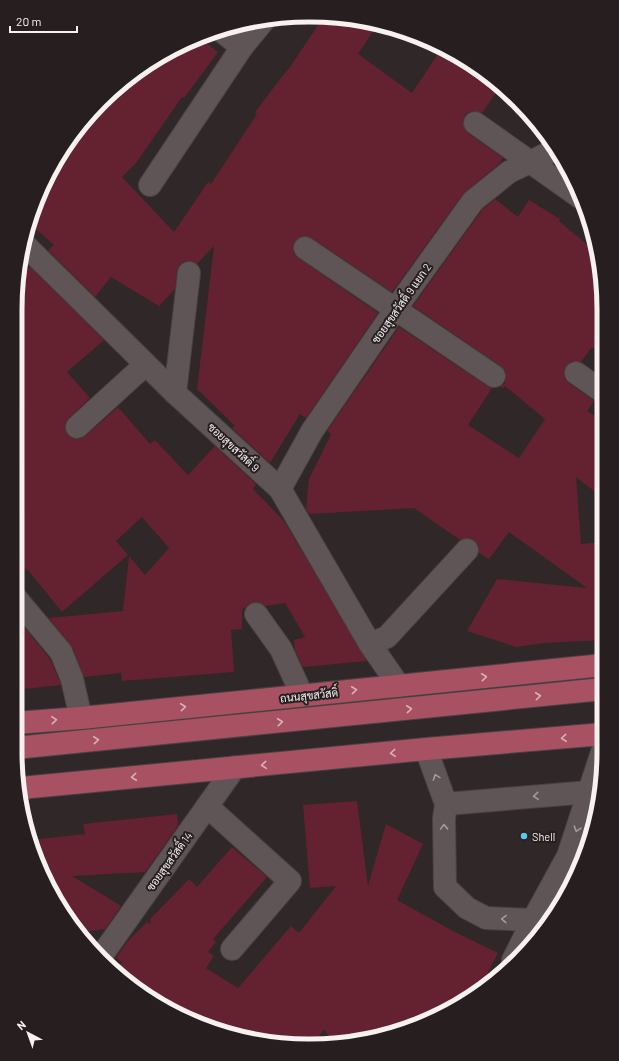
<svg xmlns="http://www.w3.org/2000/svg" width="619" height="1061" viewBox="0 0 619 1061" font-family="Barlow,Sarabun,sans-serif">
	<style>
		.building { fill: #64212f }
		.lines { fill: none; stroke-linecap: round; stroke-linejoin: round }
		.minor-casing { stroke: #494242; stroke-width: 24 }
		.major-casing { stroke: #494242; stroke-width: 24 }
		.minor { stroke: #5f5556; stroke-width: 22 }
		.major { stroke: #a85163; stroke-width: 22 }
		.oneway { stroke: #d7b1b9 }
		.oneway2 { stroke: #a39b9c }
		.poi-dot { fill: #5cc7e8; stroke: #261e1f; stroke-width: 1.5 }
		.labels { text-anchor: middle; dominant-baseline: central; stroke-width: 4; stroke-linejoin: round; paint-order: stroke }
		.street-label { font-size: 11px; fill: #f7f1f2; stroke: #261e1f }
		.poi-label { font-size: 11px; fill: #f7f1f2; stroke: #261e1f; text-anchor: start }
		.rim { fill: none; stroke: #f7f1f2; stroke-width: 5 }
	</style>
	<rect width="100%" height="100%" fill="#302728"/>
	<g class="building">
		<polygon points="324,16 367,21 378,24 358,54 412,93 442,48 473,65 500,87 482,113 476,111 469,112 465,115 463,121 464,128 468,133 503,158 500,163 463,194 392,292 312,238 306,236 300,237 295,241 293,248 294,254 298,258 378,313 306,418 300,414 270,463 232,428 235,426 197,389 214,246 197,264 190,261 184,262 179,265 177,272 175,289 159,306 111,277 95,297 48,250 54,245 29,223 31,215 65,146 75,134 90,119 88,118 101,101 146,65 198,37 218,52 184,98 182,97 136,163 122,177 174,232 208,182 211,184 257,114 255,112 287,70 288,70"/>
		<polygon points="495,199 518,217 529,200 560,219 559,221 596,252 603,290 603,356 592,347 581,362 577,361 570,362 566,366 564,372 565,378 569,383 594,401 587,411 603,421 603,498 576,477 581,544 603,542 603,640 544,643 516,647 467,631 497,579 587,588 509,532 489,559 479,553 479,546 475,541 469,538 464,538 460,540 414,508 309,514 306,509 309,479 331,434 327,431 399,327 487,386 492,388 468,425 519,458 545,419 505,386 503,388 500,387 505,383 506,376 505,370 501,366 413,306 482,210"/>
		<polygon points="30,267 104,340 67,372 90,398 69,418 65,423 65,429 68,435 74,439 80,439 85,436 118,407 150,444 155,440 188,475 215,446 256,484 253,489 284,521 367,661 303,667 295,650 294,640 305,637 285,603 265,606 261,603 255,602 249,604 245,608 242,609 242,629 231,630 234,672 122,681 121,673 84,677 72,647 49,618 123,611 129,556 145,575 169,548 142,517 116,541 128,555 62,612 28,570 27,571 15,558 16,290 18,278"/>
		<polygon points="15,621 19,621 50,659 61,685 15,690"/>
		<polygon points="357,801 368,886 386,824 423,844 397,900 453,931 498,953 479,990 404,1030 333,1042 324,1029 312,1046 310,1046 233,1036 146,996 117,969 122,962 116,958 127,942 147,922 151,924 150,919 189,879 197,887 232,847 267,877 213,939 216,942 208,952 214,956 206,968 238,988 291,926 299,933 336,886 310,888 303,805"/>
		<polygon points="177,814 178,826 145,872 72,876 121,906 105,929 78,933 76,931 31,846 30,840 85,834 83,824"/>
	</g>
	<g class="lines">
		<g class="minor-casing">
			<g id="minor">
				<polyline points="220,30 242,47"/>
				<polyline points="475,123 581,198"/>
				<polyline points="150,185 242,47 265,19"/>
				<polyline points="25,245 175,393 280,489 370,644 399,686"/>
				<polyline points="305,248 494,376"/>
				<polyline points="576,373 603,392"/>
				<polyline points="175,393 189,273"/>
				<polyline points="77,427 145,365"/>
				<polyline points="280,489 312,431 404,297 473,201 509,172 555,150"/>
				<polyline points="15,597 61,652 72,679 81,718"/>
				<polyline points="256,614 281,649 302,695"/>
				<polyline points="370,644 387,637 467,550"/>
				<polyline points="426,749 446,804 444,819 445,887 467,908 486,918 533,920 568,856 603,749"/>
				<polyline points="446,804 589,792"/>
				<polyline points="208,807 290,881 232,949"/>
				<polyline points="102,955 235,767"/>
				<polyline points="513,960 533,920"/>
			</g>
		</g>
		<g class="major-casing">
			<g id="major">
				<polyline points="15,723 81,718 603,665"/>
				<polyline points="15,748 603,689"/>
				<polyline points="21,788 426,749 603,734"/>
			</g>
		</g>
		<use href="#minor" class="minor"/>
		<use href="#major" class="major"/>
	</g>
	<defs><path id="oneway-chevron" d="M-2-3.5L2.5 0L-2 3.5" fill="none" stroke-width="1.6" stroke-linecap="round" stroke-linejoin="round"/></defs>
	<g class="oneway">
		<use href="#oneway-chevron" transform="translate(484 677) rotate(-6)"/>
		<use href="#oneway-chevron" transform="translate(354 690) rotate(-6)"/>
		<use href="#oneway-chevron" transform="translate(538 696) rotate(-6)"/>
		<use href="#oneway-chevron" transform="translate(183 707) rotate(-6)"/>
		<use href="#oneway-chevron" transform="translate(409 709) rotate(-6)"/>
		<use href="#oneway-chevron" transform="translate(54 720) rotate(-5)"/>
		<use href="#oneway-chevron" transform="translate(280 722) rotate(-6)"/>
		<use href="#oneway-chevron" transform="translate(564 738) rotate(175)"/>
		<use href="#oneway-chevron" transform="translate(96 740) rotate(-6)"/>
		<use href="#oneway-chevron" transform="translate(393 753) rotate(175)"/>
		<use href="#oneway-chevron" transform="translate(264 765) rotate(175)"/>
		<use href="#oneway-chevron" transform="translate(134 777) rotate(174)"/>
	</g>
	<g class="oneway2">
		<use href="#oneway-chevron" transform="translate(436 777) rotate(-110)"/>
		<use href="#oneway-chevron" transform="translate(536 796) rotate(175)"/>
		<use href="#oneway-chevron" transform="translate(444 827) rotate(-92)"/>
		<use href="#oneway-chevron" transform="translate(577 829) rotate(108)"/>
		<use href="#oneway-chevron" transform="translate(504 919) rotate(-178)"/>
	</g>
	<circle class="poi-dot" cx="524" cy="836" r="4"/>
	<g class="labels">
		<g class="street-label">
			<text transform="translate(401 303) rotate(-55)">ซอยสุขสวัสดิ์ 9 แยก 2</text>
			<text transform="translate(234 447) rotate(43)">ซอยสุขสวัสดิ์ 9</text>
			<text transform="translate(309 695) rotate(-6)">ถนนสุขสวัสดิ์</text>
			<text transform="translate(169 861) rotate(-54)">ซอยสุขสวัสดิ์ 14</text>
		</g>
		<g class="poi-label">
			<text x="532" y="836">Shell</text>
		</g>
	</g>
	<path d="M0 0H619V1061H0ZM309 22H310A287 287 0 0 1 597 309V752A287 287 0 0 1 310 1039H309A287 287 0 0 1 22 752V309A287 287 0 0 1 309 22Z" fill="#261e1f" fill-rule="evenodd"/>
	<path class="rim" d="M309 22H310A287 287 0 0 1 597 309V752A287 287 0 0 1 310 1039H309A287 287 0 0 1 22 752V309A287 287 0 0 1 309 22Z"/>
	<g transform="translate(28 1033) rotate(319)" stroke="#261e1f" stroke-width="3" paint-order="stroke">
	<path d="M0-3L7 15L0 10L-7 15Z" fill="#f7f1f2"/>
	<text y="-6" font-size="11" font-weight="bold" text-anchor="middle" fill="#f7f1f2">N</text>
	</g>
	<path d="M10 26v6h67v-6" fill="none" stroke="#f7f1f2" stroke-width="2"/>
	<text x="16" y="26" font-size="12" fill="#f7f1f2" stroke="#261e1f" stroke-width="3" paint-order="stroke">20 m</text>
</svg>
